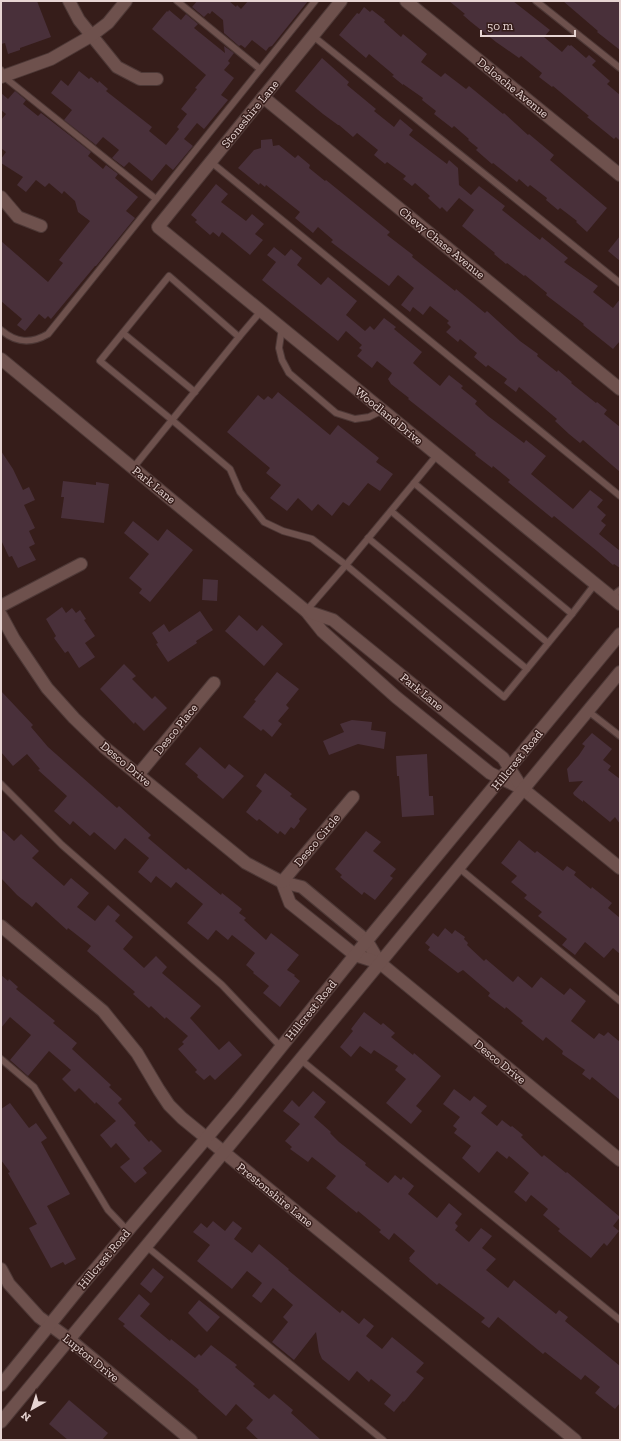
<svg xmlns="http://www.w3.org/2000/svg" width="621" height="1441" viewBox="0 0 621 1441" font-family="'Zilla Slab',serif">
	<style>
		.building { fill: #49303a }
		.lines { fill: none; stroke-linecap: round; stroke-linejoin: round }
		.service-casing { stroke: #4d3836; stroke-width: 8 }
		.minor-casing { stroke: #4d3836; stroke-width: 14 }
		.tertiary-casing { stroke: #4d3836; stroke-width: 14 }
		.secondary-casing { stroke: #4d3836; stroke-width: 14 }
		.service { stroke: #6e514d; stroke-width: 6 }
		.minor { stroke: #6e514d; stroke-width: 12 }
		.tertiary { stroke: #6e514d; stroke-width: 12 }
		.secondary { stroke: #6e514d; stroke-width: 12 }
		.labels { text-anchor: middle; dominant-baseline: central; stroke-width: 3; stroke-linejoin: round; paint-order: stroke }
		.street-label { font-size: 12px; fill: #e7d5d3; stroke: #361d1a }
	</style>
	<rect width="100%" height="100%" fill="#361d1a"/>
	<g class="building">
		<polygon points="1,1 37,1 51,37 20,48 20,50 8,54 5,43 1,44"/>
		<polygon points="197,1 229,1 236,7 237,5 241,9 248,1 308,1 272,46 269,47 266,51 252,40 245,48 241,45 239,46 224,33 223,20 212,11 210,14 208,13 204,17 192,7"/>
		<polygon points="449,1 513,1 550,30 544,37 562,52 568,45 570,46 571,45 586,58 589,55 596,61 592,65 610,81 607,84 620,95 620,141 616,137 614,139 587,117 589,116 553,86 552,87 539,77 542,73 521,56 519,58 496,42 471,22 463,15 465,14"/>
		<polygon points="563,1 620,1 620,50 597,32 598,31"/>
		<polygon points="364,7 370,12 372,10 385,20 384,22 401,37 403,34 427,54 421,62 441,77 445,73 466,89 469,86 503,114 504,113 528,135 529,134 554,155 550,160 607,208 587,232 576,222 577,221 560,208 558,210 546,200 547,198 530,185 528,187 519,179 517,182 493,163 492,164 476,150 478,148 468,140 469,139 454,126 452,128 434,114 436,111 422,100 423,98 403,84 403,85 392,76 394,75 369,54 366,58 339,35 357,13 359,14"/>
		<polygon points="169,10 181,20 186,14 198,24 194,28 225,53 224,46 234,53 228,61 230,63 224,70 234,78 221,95 228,100 204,129 197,123 184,139 193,146 173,170 166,164 152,181 129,162 124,167 112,158 119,150 103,137 96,145 64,120 72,110 51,93 61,80 68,86 79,71 89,79 91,77 98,83 99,81 108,89 106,91 152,127 149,131 166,145 179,129 177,127 187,114 181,109 197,89 195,88 206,75 152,29 167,11 168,12"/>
		<polygon points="322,58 349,82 347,85 376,109 374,111 394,127 400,119 413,130 409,135 447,164 449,160 458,168 459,185 471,195 479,186 505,206 502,210 540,240 542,237 568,258 564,262 598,286 593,292 613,308 620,299 620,341 613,349 583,325 584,324 546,295 547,293 525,275 524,276 507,263 506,264 494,254 495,253 462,226 474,210 459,198 447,212 442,207 440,209 428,198 430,196 415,183 412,186 403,179 406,176 387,162 385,164 374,155 378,150 357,133 353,137 339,125 338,125 323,114 295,91"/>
		<polygon points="15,91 26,100 23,104 38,116 41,113 91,152 88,156 103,169 106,165 118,174 115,178 138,197 126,211 135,218 96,266 95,266 51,319 48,316 45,319 39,314 25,331 17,325 22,319 1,301 1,241 48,282 63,263 59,260 90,221 78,212 75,201 64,191 62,194 49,183 45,187 36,180 26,192 17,185 23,177 1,163 1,159 6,152 1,148 1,120 6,114 1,110 1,93 8,99"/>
		<polygon points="272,139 273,146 279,145 295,158 298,155 310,165 309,168 325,181 326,180 390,232 387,235 413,255 412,257 455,291 456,289 485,313 487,311 520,341 538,354 537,356 557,372 558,370 572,382 571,383 596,403 597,402 607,410 604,414 620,427 620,472 583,440 580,443 569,434 555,421 557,419 519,387 516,392 504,383 507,379 488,365 486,367 474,357 477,353 460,339 458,342 446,332 451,327 447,323 449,321 430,306 423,315 413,307 410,312 401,305 414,288 398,275 389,286 331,242 333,240 318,227 313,233 295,218 300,212 266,185 265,187 260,183 259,185 238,168 254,150 261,148 261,140"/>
		<polygon points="216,184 228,194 221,202 246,221 252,214 264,224 255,234 263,240 250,255 222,232 219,237 213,232 210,235 195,222 197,220 191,215"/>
		<polygon points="620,236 620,261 608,251"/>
		<polygon points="274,247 285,256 291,249 302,258 297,265 321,285 328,277 357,301 346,315 365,331 370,326 374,330 384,318 396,327 394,329 422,352 413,363 422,371 440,386 449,375 463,386 461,388 477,401 475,404 488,416 524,443 526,440 546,456 531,474 573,509 590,490 603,500 597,507 606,515 601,521 606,525 599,534 620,551 620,568 614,564 613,565 597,551 554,516 552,518 508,482 510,480 493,466 492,468 475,455 476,453 408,399 409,398 391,384 388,379 392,373 377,361 372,368 357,356 362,350 359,348 362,345 346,331 338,341 262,280 276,262 267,255"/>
		<polygon points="278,392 330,435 338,425 379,458 376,462 393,474 380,491 368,483 349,506 343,502 332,516 318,504 312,511 298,498 287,511 270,498 281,485 266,473 270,468 227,432 258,395 264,400 268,396 272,399"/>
		<polygon points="1,451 13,469 23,490 29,487 35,500 24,505 35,528 29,531 35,544 29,547 36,560 18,568 12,556 9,557 1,540"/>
		<polygon points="63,481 96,485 96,482 109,484 104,523 61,518 64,497 61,497"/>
		<polygon points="133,521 158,541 167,529 193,550 150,602 139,593 142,589 129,578 149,554 124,533"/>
		<polygon points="203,579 218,580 217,601 202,600"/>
		<polygon points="62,607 66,613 72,608 76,613 80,610 86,619 84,620 95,636 85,643 95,657 79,668 68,651 65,653 54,638 56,636 46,619"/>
		<polygon points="200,611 213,630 196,641 197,643 168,662 156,644 158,643 152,633 164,624 169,632"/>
		<polygon points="239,615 257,631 262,625 283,644 264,666 225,631"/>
		<polygon points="124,664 136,676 132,679 152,699 155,696 167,708 144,731 135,722 134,724 100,689"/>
		<polygon points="277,672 299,689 286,705 289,708 278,721 282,724 272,737 263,729 261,731 243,717 256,701 254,700"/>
		<polygon points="1,691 33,725 31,727 48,747 117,808 119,806 151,835 148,838 186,870 188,868 221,895 222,893 242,909 239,913 246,918 244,920 266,940 271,933 299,955 287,970 295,975 294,976 300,981 280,1007 263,993 269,986 253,973 254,972 246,965 255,953 232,935 228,940 216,930 208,940 187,923 203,904 176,882 171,888 156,876 151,883 138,872 149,858 125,838 115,850 94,832 90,836 73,821 70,825 54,811 67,796 38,770 40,769 27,754 13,766 1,752"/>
		<polygon points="352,720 372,722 371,730 386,732 384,749 358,744 329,755 323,741 344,732 340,724"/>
		<polygon points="592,733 612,749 603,760 611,766 608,770 620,779 620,824 615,817 610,822 583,800 583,802 574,795 573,793 583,781 569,782 567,769 579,755 585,746 582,744"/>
		<polygon points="200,747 225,769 229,764 244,776 223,799 197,777 198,775 185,764"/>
		<polygon points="427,754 429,796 433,796 434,815 402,817 399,776 397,776 396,756"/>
		<polygon points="265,773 292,794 290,796 307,809 299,819 300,821 294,829 291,827 285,835 280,831 278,834 259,819 257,821 246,812 262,791 256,786"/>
		<polygon points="1,829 14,841 21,834 39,851 32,858 64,886 71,878 89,893 77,907 95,921 108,905 120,915 115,921 133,937 123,949 144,968 156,956 167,967 162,973 201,1006 190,1018 219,1050 229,1041 242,1055 215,1080 210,1075 204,1080 195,1072 197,1070 178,1049 184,1044 182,1042 188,1036 166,1017 165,1019 151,1006 149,1008 133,994 135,992 87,951 91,946 68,928 67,930 36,902 32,907 17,895 1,878"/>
		<polygon points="366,831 381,842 373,851 396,869 390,876 393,878 375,900 364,892 362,895 340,877 342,875 335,869"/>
		<polygon points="519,840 535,853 537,851 563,871 567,866 576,872 574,875 591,889 592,887 612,903 608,908 620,918 620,954 613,948 604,958 585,942 575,955 562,945 567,939 538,916 542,912 524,898 527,895 511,882 517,876 501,863"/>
		<polygon points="445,928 452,934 455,930 465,937 464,939 468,943 467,945 484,961 486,959 513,982 518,976 532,988 541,977 564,995 570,988 586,1001 571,1021 594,1039 599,1033 604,1036 608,1032 620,1042 620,1100 592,1077 590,1080 582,1074 585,1070 562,1054 563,1051 546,1037 543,1041 521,1023 523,1021 506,1007 505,1009 488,996 490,993 463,970 458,973 428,950 430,947 425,943 433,933 438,937"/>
		<polygon points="1,975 8,981 9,979 18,987 16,989 55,1021 53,1023 77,1043 72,1049 111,1085 109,1087 122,1099 118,1103 136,1123 134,1125 149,1142 151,1140 162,1151 143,1168 147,1173 135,1183 120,1167 130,1159 116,1143 111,1148 100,1135 116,1121 96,1102 95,1104 79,1088 75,1092 62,1079 71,1070 49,1051 28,1076 10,1060 31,1035 10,1017 1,1028"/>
		<polygon points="364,1012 381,1025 383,1023 395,1033 391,1037 413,1055 414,1053 441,1076 416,1106 422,1111 411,1124 386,1103 406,1079 395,1070 398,1066 374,1050 371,1054 360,1046 351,1057 340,1047 353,1031 351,1029"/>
		<polygon points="454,1089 470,1101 474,1096 487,1106 481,1113 497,1126 502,1120 511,1127 512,1126 523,1135 521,1137 542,1157 544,1155 566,1173 567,1172 620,1217 613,1226 619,1231 607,1246 604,1243 591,1258 558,1231 560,1229 543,1215 548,1209 531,1195 526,1202 514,1192 529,1173 509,1156 507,1159 497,1151 479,1173 462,1158 471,1146 454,1133 457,1129 453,1126 460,1117 443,1104"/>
		<polygon points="313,1091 326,1102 314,1117 331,1132 330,1133 339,1142 366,1163 365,1165 388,1183 395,1175 401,1180 403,1177 414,1186 408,1194 437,1218 449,1203 462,1214 455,1223 458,1226 455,1230 469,1242 481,1228 492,1236 482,1248 496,1259 486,1270 508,1288 514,1280 556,1314 559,1310 568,1317 565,1321 620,1366 620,1403 615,1409 595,1393 600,1387 585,1375 581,1380 545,1352 543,1354 498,1317 489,1328 481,1322 485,1318 439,1283 437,1285 409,1261 410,1259 409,1258 415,1251 394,1233 389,1240 379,1232 381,1230 358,1211 357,1213 326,1188 336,1176 312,1157 308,1162 290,1149 292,1147 285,1141 300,1124 283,1111 292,1100 299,1107"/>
		<polygon points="10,1103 29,1128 36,1123 47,1138 41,1142 70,1194 47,1206 76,1259 65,1265 63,1262 51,1268 29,1228 37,1224 8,1173 10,1172 1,1160 1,1109"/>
		<polygon points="213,1221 225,1231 233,1221 242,1228 234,1239 252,1253 259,1244 289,1269 288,1270 340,1313 342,1310 359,1324 364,1318 374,1326 366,1336 382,1349 392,1337 424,1363 416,1372 424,1378 404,1402 403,1401 394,1412 384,1404 391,1395 371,1379 369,1382 357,1371 349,1381 322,1359 319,1352 316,1332 294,1360 272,1342 288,1322 283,1317 293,1305 273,1288 261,1303 252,1296 262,1283 247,1271 232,1289 197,1261 210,1245 193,1232 201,1223 207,1228"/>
		<polygon points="153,1268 164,1277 151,1293 140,1284"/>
		<polygon points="139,1294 150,1304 140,1316 170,1341 171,1339 195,1358 199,1354 201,1356 211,1345 237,1365 235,1367 255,1384 253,1386 269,1399 274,1394 293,1410 291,1413 321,1440 259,1440 246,1428 253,1420 236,1404 226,1416 198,1391 199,1390 123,1326 125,1324 118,1319"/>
		<polygon points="199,1300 220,1317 207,1332 188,1313"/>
		<polygon points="69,1400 108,1433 102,1440 68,1440 49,1424"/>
	</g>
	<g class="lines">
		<g class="service-casing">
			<g id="service">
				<polyline points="177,1 260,69"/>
				<polyline points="536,1 620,68"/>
				<polyline points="313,36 620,283"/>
				<polyline points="1,70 3,76 156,199"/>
				<polyline points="211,162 620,496"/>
				<polygon points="169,276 239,337 172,420 100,361"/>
				<polyline points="282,328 279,348 282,360 289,373 336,413 355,419 369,417 383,410"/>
				<path d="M1,330c15,13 30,14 47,4l267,-333"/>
				<polyline points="123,333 195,392"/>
				<polyline points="239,337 261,311"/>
				<polyline points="133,468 172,420 230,469 240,492 264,522 283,531 312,539 346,565 306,611"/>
				<polygon points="414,483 572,614 504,697 346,565"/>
				<polyline points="414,483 437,455"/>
				<polyline points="391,511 548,643"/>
				<polyline points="368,538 527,669"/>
				<polyline points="611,597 620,590"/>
				<polyline points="572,614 595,584"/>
				<polyline points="588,711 620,736"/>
				<polyline points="1,784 62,845 222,985 281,1047"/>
				<polyline points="459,868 620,1001"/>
				<polyline points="1,1059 34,1087 108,1210 128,1231"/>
				<polyline points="301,1060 620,1320"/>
				<polyline points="146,1246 383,1440"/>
			</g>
		</g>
		<g class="minor-casing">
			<g id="minor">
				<polyline points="69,1 79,20 117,67 140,79 157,79"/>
				<polyline points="341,1 158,227 620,604"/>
				<polyline points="406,1 620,175"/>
				<polyline points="1,77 51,59 91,36 108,23 126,1"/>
				<polyline points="263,97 620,389"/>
				<polyline points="1,197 18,217 41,226"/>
				<polyline points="1,606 81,564"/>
				<polyline points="1,615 14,639 47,688 74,718 104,747 246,863 282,882 302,887 367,941 380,963 620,1160"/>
				<polyline points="138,775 214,683"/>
				<polyline points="282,882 290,903 355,955 380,963"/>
				<polyline points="282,882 353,797"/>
				<polyline points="1,926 103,1011 137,1053 159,1090 169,1105 182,1118 575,1440"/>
				<polyline points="1,1269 9,1284 39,1317 69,1339 191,1440"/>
			</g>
		</g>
		<g class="tertiary-casing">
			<g id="tertiary">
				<polyline points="1,359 306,611 322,631 396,697 490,773 523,789 620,868"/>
				<polyline points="306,611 333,620 503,758 522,788"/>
			</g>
		</g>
		<g class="secondary-casing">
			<g id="secondary">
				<polyline points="1,1385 81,1286 237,1102 355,955 620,634"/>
				<polyline points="1,1422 620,672"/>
			</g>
		</g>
		<use href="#service" class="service"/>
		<use href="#minor" class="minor"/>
		<use href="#tertiary" class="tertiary"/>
		<use href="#secondary" class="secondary"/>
	</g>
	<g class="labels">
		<g class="street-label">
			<text transform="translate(513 88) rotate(39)">Deloache Avenue</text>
			<text transform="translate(250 114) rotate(-51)">Stoneshire Lane</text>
			<text transform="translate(442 243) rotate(39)">Chevy Chase Avenue</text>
			<text transform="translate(389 416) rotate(39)">Woodland Drive</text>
			<text transform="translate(154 485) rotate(39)">Park Lane</text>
			<text transform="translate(422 692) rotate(39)">Park Lane</text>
			<text transform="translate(176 729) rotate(-51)">Desco Place</text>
			<text transform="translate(517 760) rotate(-51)">Hillcrest Road</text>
			<text transform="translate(126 764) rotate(40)">Desco Drive</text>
			<text transform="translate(317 840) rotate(-50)">Desco Circle</text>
			<text transform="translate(311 1010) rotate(-51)">Hillcrest Road</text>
			<text transform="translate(500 1062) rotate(39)">Desco Drive</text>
			<text transform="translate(275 1195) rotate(39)">Prestonshire Lane</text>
			<text transform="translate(104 1259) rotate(-50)">Hillcrest Road</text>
			<text transform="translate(91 1358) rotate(39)">Lupton Drive</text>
		</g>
	</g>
	<rect width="621" height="1441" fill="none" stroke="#e7d5d3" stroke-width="4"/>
	<g transform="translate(32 1409) rotate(219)" stroke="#361d1a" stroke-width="3" paint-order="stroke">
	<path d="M0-3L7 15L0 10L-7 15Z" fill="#e7d5d3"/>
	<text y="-6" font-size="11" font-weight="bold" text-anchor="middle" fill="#e7d5d3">N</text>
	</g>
	<path d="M481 30v6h94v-6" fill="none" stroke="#e7d5d3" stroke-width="2"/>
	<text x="487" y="30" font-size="12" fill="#e7d5d3" stroke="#361d1a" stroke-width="3" paint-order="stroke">50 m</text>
</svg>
